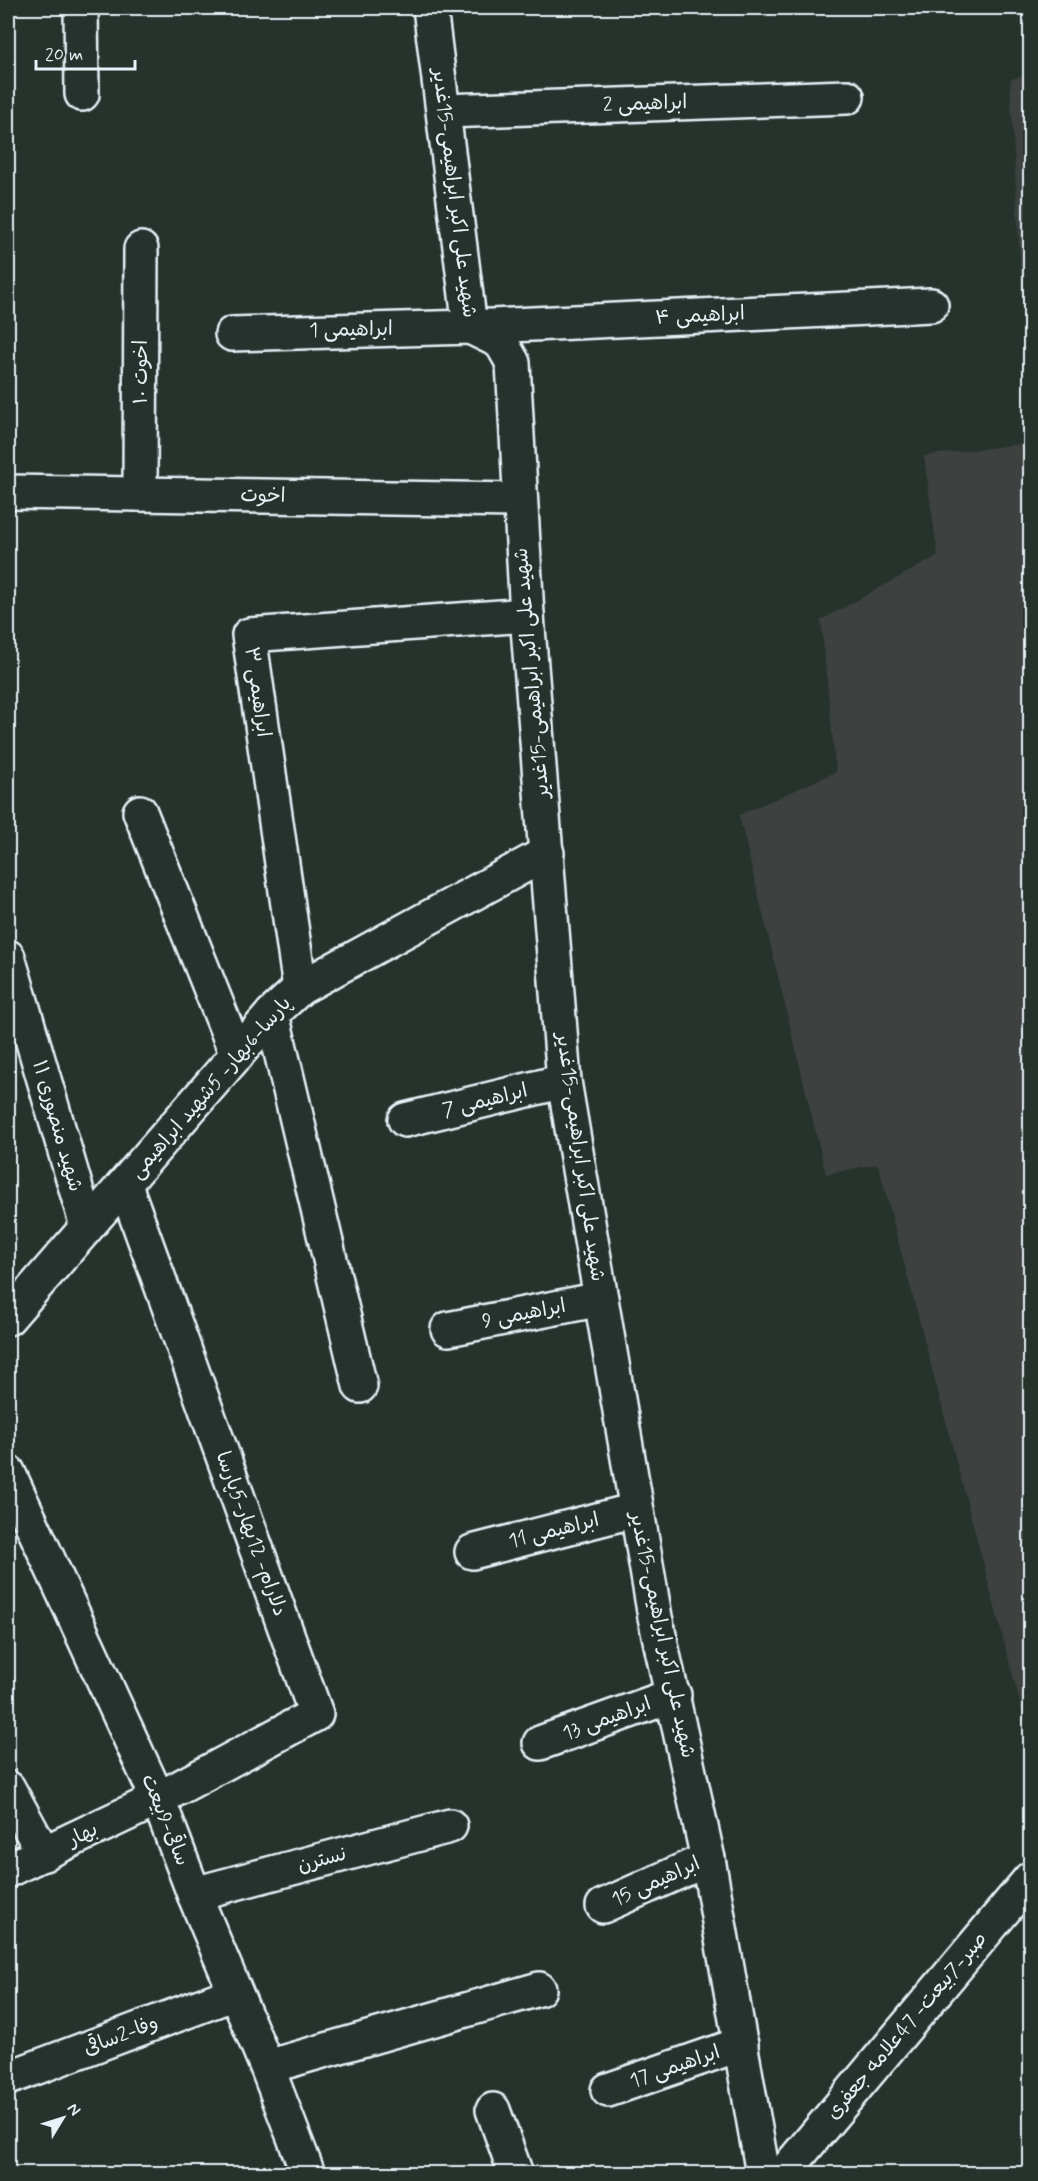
<svg xmlns="http://www.w3.org/2000/svg" width="1038" height="2181" viewBox="0 0 1038 2181" font-family="Mynerve,'Playpen Sans Arabic',sans-serif">
	<style>
		.built { fill: #3d423f }
		.lines { fill: none; stroke-linecap: round; stroke-linejoin: round }
		.minor-casing { stroke: #e8f1f8; stroke-width: 38 }
		.minor { stroke: #26332d; stroke-width: 33 }
		.labels { text-anchor: middle; dominant-baseline: central; stroke-width: 5; stroke-linejoin: round; paint-order: stroke }
		.street-label { font-size: 20px; fill: #e8f1f8; stroke: #26332d }
	</style>
	<rect width="100%" height="100%" fill="#26332d"/>
	<filter id="ink" filterUnits="userSpaceOnUse"><feTurbulence type="fractalNoise" baseFrequency=".0167" numOctaves="2"/><feDisplacementMap in="SourceGraphic" scale="12" xChannelSelector="R" yChannelSelector="G"/><feConvolveMatrix kernelMatrix="1 2 1 2 8 2 1 2 1" color-interpolation-filters="sRGB"/></filter>
	<g filter="url(#ink)">
		<polygon class="built" points="1030,72 1030,1740 878,1164 826,1174 739,815 836,772 821,620 938,556 924,456 1030,443 1010,80"/>
		<g class="lines">
			<g class="minor-casing">
				<g id="minor">
					<polyline points="81,8 82,94"/>
					<polyline points="430,8 470,327 501,342 513,363 527,615 564,1081 655,1617 708,1859 763,2174"/>
					<polyline points="444,111 847,97"/>
					<polyline points="232,334 470,327 931,305"/>
					<polyline points="8,492 519,500"/>
					<polyline points="140,494 141,249"/>
					<polyline points="140,812 237,1055"/>
					<polyline points="8,957 87,1226"/>
					<polyline points="300,988 249,635 527,615"/>
					<polyline points="272,1014 360,1386"/>
					<polyline points="405,1120 564,1081"/>
					<polyline points="8,1318 272,1014 300,988 547,853"/>
					<polyline points="448,1329 601,1299"/>
					<polyline points="8,1472 158,1799 194,1894 267,2067 308,2174"/>
					<polyline points="472,1552 636,1510"/>
					<polyline points="540,1743 674,1695"/>
					<polyline points="8,1788 44,1854"/>
					<polyline points="8,1870 158,1799 316,1714 125,1185"/>
					<polyline points="194,1894 450,1826"/>
					<polyline points="603,1906 708,1859"/>
					<polyline points="267,2067 539,1989"/>
					<polyline points="8,2078 235,1993"/>
					<polyline points="608,2090 741,2044"/>
					<polyline points="493,2110 516,2174"/>
					<polyline points="783,2174 1030,1879"/>
				</g>
			</g>
			<use href="#minor" class="minor"/>
		</g>
	</g>
	<g class="labels">
		<g class="street-label">
			<text transform="translate(645 104) rotate(-2)">ابراهیمی 2</text>
			<text transform="translate(454 193) rotate(83)">شهید علی اکبر ابراهیمی-15غدیر</text>
			<text transform="translate(700 316) rotate(-3)">ابراهیمی ۴</text>
			<text transform="translate(351 330) rotate(-1)">ابراهیمی 1</text>
			<text transform="translate(141 372) rotate(-90)">اخوت ۱۰</text>
			<text transform="translate(263 496) rotate(1)">اخوت</text>
			<text transform="translate(532 673) rotate(-95)">شهید علی اکبر ابراهیمی-15غدیر</text>
			<text transform="translate(257 692) rotate(82)">ابراهیمی ۳</text>
			<text transform="translate(211 1088) rotate(-49)">پارسا-6بهار- 5شهید ابراهیمی</text>
			<text transform="translate(485 1101) rotate(-14)">ابراهیمی 7</text>
			<text transform="translate(57 1126) rotate(74)">شهید منصوری ۱۱</text>
			<text transform="translate(580 1157) rotate(82)">شهید علی اکبر ابراهیمی-15غدیر</text>
			<text transform="translate(524 1314) rotate(-11)">ابراهیمی 9</text>
			<text transform="translate(554 1531) rotate(-14)">ابراهیمی 11</text>
			<text transform="translate(251 1534) rotate(70)">دلارام- 12بهار-5پارسا</text>
			<text transform="translate(662 1635) rotate(78)">شهید علی اکبر ابراهیمی-15غدیر</text>
			<text transform="translate(607 1719) rotate(-20)">ابراهیمی 13</text>
			<text transform="translate(165 1820) rotate(68)">ساقی-9بیعت</text>
			<text transform="translate(83 1835) rotate(-26)">بهار</text>
			<text transform="translate(322 1860) rotate(-15)">نسترن</text>
			<text transform="translate(656 1882) rotate(-24)">ابراهیمی 15</text>
			<text transform="translate(907 2026) rotate(-50)">صبر-7بیعت- 47علامه جعفری</text>
			<text transform="translate(121 2036) rotate(-21)">وفا-2ساقی</text>
			<text transform="translate(675 2067) rotate(-19)">ابراهیمی 17</text>
		</g>
	</g>
	<rect width="1038" height="2181" fill="none" stroke="#26332d" stroke-width="30"/>
	<rect x="15" y="15" width="1008" height="2151" fill="none" stroke="#e8f1f8" stroke-width="2" filter="url(#ink)"/>
	<g transform="translate(63 2118) rotate(52)" stroke="#26332d" stroke-width="4.5" paint-order="stroke">
	<path d="M0-4.5L10 22L0 15L-10 22Z" fill="#e8f1f8"/>
	<text y="-9" font-size="16" font-weight="bold" text-anchor="middle" fill="#e8f1f8">N</text>
	</g>
	<path d="M36 60v9h99v-9" fill="none" stroke="#e8f1f8" stroke-width="3"/>
	<text x="45" y="60" font-size="18" fill="#e8f1f8" stroke="#26332d" stroke-width="4.5" paint-order="stroke">20 m</text>
</svg>
